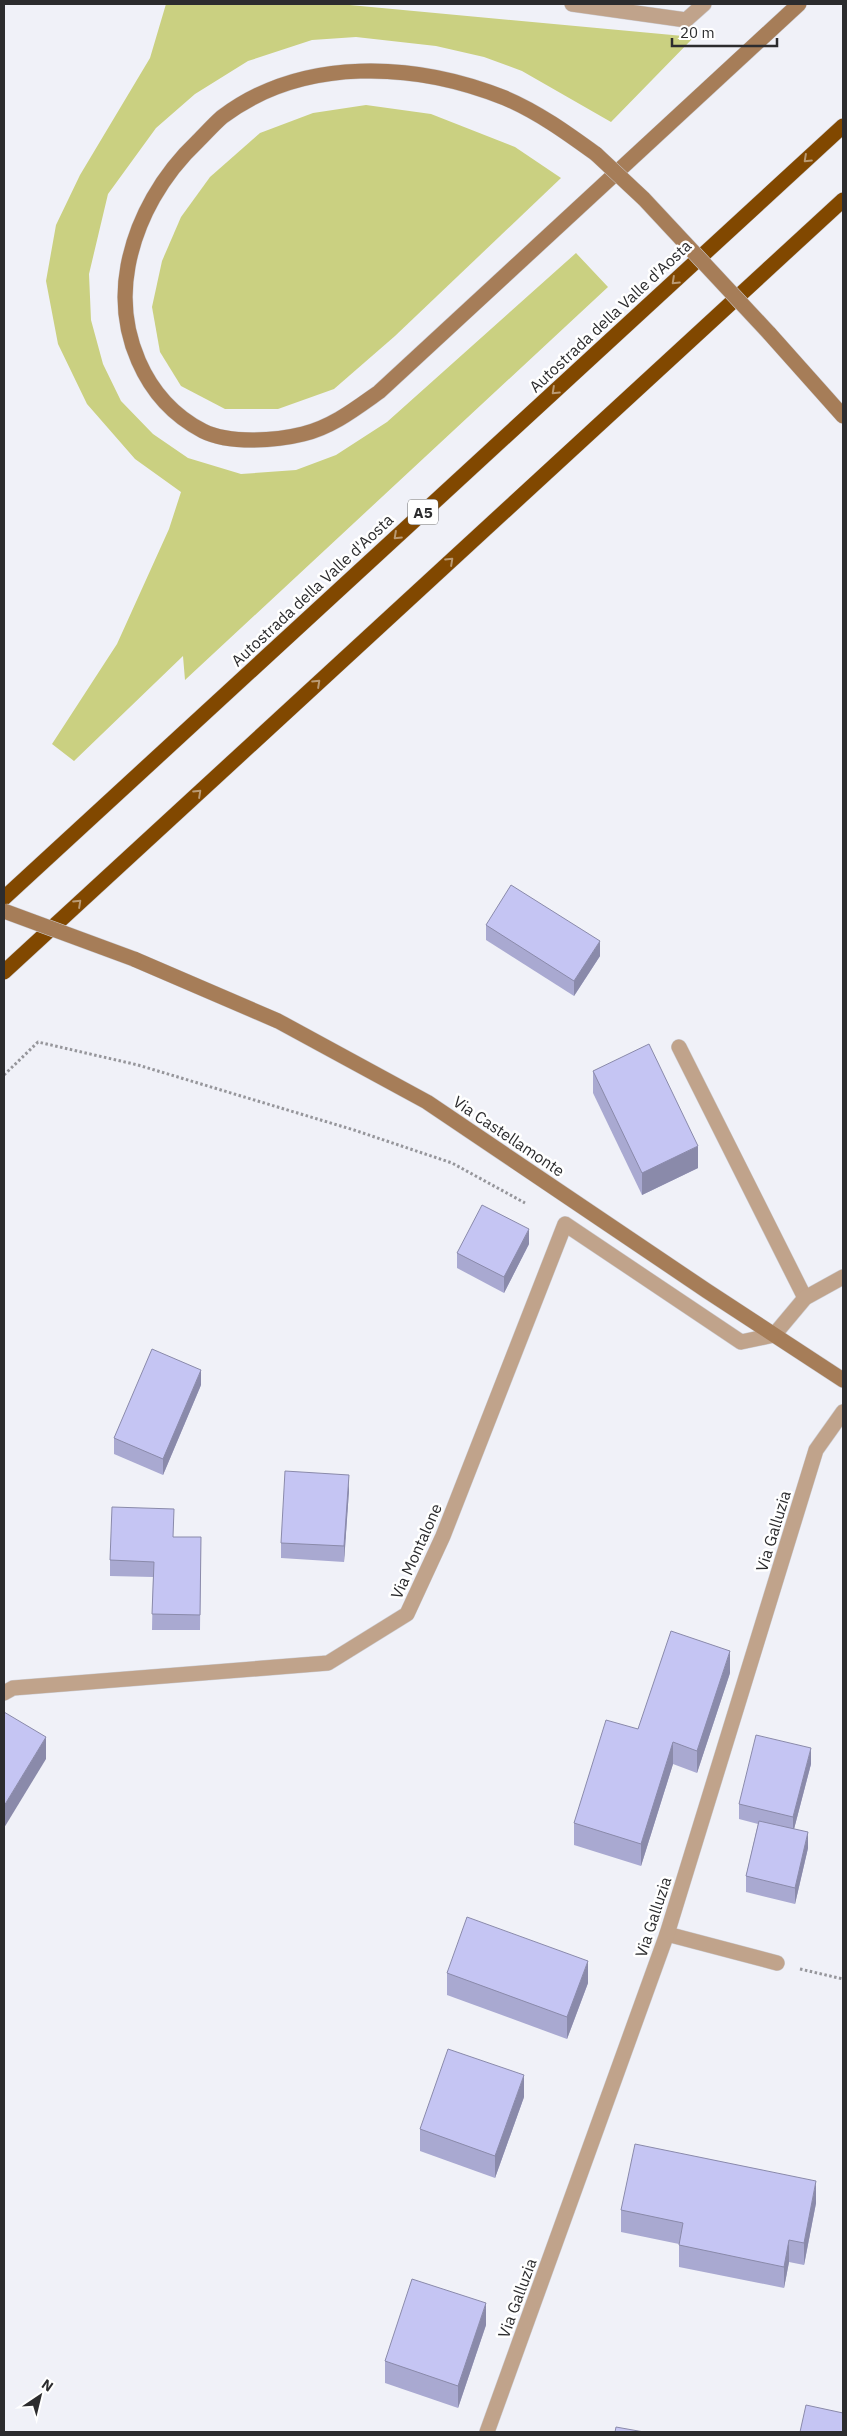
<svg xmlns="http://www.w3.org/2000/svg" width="847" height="2436" viewBox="0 0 847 2436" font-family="'IBM Plex Sans',sans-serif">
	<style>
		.green { fill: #cad081 }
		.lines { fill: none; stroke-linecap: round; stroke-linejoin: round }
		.lane-casing { stroke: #cdced4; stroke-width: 16 }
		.street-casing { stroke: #cdced4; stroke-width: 16 }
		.secondary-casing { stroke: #cdced4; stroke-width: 16 }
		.highway-casing { stroke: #cdced4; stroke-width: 16 }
		.path { stroke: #96969b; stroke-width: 3; stroke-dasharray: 2.5 2.5; stroke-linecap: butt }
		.lane { stroke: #c0a38b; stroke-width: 15 }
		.street { stroke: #c0a38b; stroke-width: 15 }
		.secondary { stroke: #a67d58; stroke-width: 15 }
		.highway { stroke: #814800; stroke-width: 15 }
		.secondary-bridge-casing { stroke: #cdced4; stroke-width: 16; stroke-linecap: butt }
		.secondary-bridge { stroke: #a67d58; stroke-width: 15 }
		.wall { fill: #a9a9d1 }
		.shaded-wall { fill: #8a8aaa }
		.building { fill: #c5c5f3; stroke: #8a8aaa }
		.oneway { stroke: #ba9a73 }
		.labels { text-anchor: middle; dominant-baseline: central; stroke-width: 5; stroke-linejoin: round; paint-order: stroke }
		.shield { fill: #fff; stroke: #6b6b6d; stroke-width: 1 }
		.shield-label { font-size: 15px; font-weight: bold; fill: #2c2c2e }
		.street-label { font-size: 16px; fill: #2c2c2e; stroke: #fff }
	</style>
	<rect width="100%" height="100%" fill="#f0f1f8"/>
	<g class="green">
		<polygon points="166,4 339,4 694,37 611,122 522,71 484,57 436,46 356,37 312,40 248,61 195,94 156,128 108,194 89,274 91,320 103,364 121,401 153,434 188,458 241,474 296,470 336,455 387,422 576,253 608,287 185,680 183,656 74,761 52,744 117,644 169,529 181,492 135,459 87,404 58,344 46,281 56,225 80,175 150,58"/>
		<polygon points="366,105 431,114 515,147 561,178 395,336 334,389 278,409 225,409 181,386 160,352 152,307 162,261 181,217 210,177 260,133 313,113"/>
	</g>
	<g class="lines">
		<g class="lane-casing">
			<polyline id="lane" points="572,4 686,20 704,4"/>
		</g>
		<g class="street-casing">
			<g id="street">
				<polyline points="679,1047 805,1298"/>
				<polyline points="4,1693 13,1688 328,1663 407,1614 443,1536 565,1224 741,1342 774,1335 805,1298 843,1277"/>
				<polyline points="667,1934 777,1963"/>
				<polyline points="487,2432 667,1934 816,1450 843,1412"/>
			</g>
		</g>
		<g class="secondary-casing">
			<g id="secondary">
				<path d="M596,154c-29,-21 -58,-42 -91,-56 -90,-36 -202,-42 -283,19 -8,7 -16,16 -24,24 -35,33 -61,77 -70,125 -12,64 15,134 75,165 26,13 72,10 100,3 29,-7 52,-25 76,-42l420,-388"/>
				<polyline points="769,333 843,416"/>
				<polyline points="134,959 278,1021 427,1102 707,1291 843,1380"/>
			</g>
		</g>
		<g class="highway-casing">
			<g id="highway">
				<polyline points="4,898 843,126"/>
				<polyline points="4,972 843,200"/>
			</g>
		</g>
		<g class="path">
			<polyline points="4,1075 38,1042 138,1065 354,1130 452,1163 525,1203"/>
			<polyline points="800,1969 843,1979"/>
		</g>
		<use href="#lane" class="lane"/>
		<use href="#street" class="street"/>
		<use href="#secondary" class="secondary"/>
		<use href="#highway" class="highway"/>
		<g class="secondary-bridge-casing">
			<g id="secondary-bridge">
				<polyline points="596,154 644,199 769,333"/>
				<polyline points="4,911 134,959"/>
			</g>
		</g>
		<use href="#secondary-bridge" class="secondary-bridge"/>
	</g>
	<g class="wall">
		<polygon points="486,925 600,956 574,996 486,940"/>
		<polygon points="593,1071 698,1168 642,1195 593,1093"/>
		<polygon points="529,1244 504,1293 457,1268 457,1253"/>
		<polygon points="201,1385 163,1475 114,1454 114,1438"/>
		<polygon points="349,1490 344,1562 281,1558 281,1543"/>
		<polygon points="173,1537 201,1537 200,1630 152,1630 153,1577 110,1576 110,1560"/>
		<polygon points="730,1673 697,1773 673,1764 641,1866 574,1845 574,1823 638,1729"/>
		<polygon points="811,1764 794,1829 808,1848 795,1904 746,1892 746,1876 758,1824 739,1819 739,1804"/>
		<polygon points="447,1973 588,1983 567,2039 447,1995"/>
		<polygon points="524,2097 495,2178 420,2151 420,2129"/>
		<polygon points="816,2203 804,2265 789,2262 784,2288 679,2267 679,2244 621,2232 621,2210"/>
		<polygon points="486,2325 458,2408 385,2383 385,2361"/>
	</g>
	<g class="shaded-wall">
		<polygon points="600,941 600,956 574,996 574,981"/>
		<polygon points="698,1146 698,1168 642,1195 642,1173"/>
		<polygon points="529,1229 529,1244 504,1293 504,1277"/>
		<polygon points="201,1370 201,1385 163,1475 163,1459"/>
		<polygon points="349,1475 349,1490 344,1562 344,1546"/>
		<polygon points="730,1651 730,1673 697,1773 697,1751"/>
		<polygon points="46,1737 46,1759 4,1828 4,1806"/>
		<polygon points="673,1742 673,1764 641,1866 641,1844"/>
		<polygon points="811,1748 811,1764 793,1833 793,1817"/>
		<polygon points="808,1832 808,1848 795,1904 795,1888"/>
		<polygon points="588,1961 588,1983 567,2039 567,2017"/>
		<polygon points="524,2075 524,2097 495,2178 495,2156"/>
		<polygon points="816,2181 816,2203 804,2265 804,2243"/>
		<polygon points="789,2240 789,2262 784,2288 784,2267"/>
		<polygon points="486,2303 486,2325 458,2408 458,2386"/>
	</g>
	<g class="building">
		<polygon points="511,885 600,941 574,981 486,925"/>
		<polygon points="649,1044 698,1146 642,1173 593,1071"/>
		<polygon points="482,1205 529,1229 504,1277 457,1253"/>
		<polygon points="152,1349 201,1370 163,1459 114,1438"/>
		<polygon points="285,1471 349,1475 344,1546 281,1543"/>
		<polygon points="112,1507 174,1509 173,1537 201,1537 200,1615 152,1614 154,1562 110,1560"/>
		<polygon points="671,1631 730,1651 697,1751 673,1742 641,1844 574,1823 606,1720 638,1729"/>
		<polygon points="4,1712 46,1737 4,1806"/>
		<polygon points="756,1735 811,1748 793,1817 739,1804"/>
		<polygon points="759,1821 808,1832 795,1888 746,1876"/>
		<polygon points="467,1917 588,1961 567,2017 447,1973"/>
		<polygon points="448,2049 524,2075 495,2156 420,2129"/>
		<polygon points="635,2144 816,2181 804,2243 789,2240 784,2267 679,2245 683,2223 621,2210"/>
		<polygon points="412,2279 486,2303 458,2386 385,2361"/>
		<polygon points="806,2405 843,2413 843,2432 800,2432"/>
		<polygon points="616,2427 644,2432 615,2432"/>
	</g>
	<defs><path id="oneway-chevron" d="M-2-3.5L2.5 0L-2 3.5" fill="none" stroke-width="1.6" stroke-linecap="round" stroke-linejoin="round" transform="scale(1.25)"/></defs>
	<g class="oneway">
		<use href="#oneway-chevron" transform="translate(807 159) rotate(137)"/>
		<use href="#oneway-chevron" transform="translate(675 281) rotate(137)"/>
		<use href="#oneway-chevron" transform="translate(555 391) rotate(137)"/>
		<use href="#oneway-chevron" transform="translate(397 536) rotate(137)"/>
		<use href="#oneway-chevron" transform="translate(450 561) rotate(-43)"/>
		<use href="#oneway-chevron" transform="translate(317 683) rotate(-43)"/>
		<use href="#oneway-chevron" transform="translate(198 793) rotate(-43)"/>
		<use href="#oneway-chevron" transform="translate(78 903) rotate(-43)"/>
	</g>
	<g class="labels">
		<rect class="shield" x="408" y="499.5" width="30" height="25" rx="4"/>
		<g class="shield-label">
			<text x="423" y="512">A5</text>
		</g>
		<g class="street-label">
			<text transform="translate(610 316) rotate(-43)">Autostrada della Valle d'Aosta</text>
			<text transform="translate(312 590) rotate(-43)">Autostrada della Valle d'Aosta</text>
			<text transform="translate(509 1136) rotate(34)">Via Castellamonte</text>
			<text transform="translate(773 1531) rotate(-73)">Via Galluzia</text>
			<text transform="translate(416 1551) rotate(-66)">Via Montalone</text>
			<text transform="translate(653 1917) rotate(-72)">Via Galluzia</text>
			<text transform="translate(517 2298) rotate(-70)">Via Galluzia</text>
		</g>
	</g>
	<rect width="847" height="2436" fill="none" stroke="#2c2c2e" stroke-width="10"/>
	<g transform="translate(40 2396) rotate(35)" stroke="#ffffff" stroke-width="4" paint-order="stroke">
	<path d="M0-4L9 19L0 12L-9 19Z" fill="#2c2c2e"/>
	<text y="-8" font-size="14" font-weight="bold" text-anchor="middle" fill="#2c2c2e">N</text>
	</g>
	<path d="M672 38v8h105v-8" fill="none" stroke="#2c2c2e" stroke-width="2.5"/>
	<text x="680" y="38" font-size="15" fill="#2c2c2e" stroke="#ffffff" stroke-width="4" paint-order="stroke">20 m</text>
</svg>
